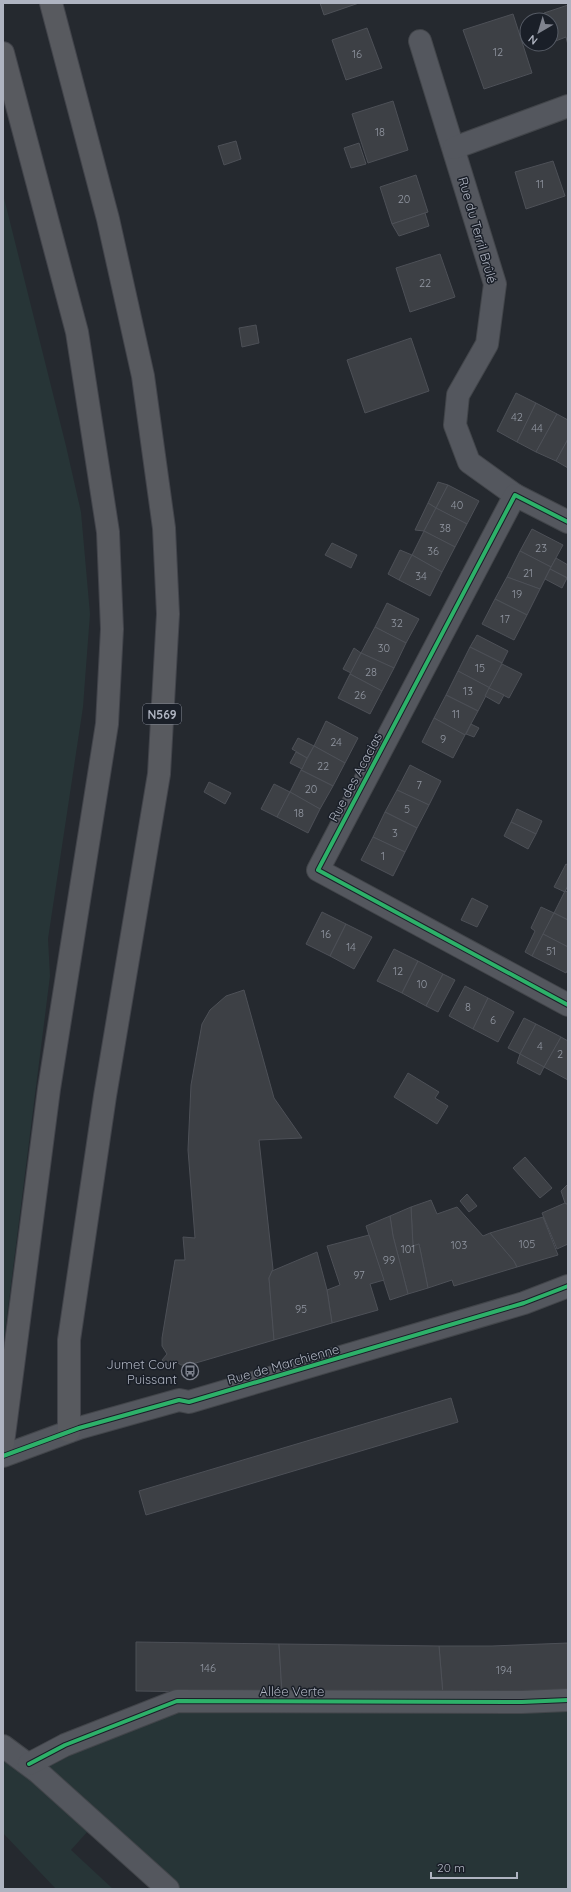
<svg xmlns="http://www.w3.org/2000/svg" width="571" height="1892" viewBox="0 0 571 1892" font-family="Quicksand,sans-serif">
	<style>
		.green { fill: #273537 }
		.building { fill: #3d4045; stroke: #4d5057 }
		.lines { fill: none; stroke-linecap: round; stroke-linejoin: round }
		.minor-casing { stroke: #42454a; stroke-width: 24 }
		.tertiary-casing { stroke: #42454a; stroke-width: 24 }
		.trunk-casing { stroke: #42444b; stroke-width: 24 }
		.minor { stroke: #54575e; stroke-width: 22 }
		.tertiary { stroke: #54575e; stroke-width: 22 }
		.trunk { stroke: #585a5f; stroke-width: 22 }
		.cycleway-casing { stroke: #1a1f28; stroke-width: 6 }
		.cycleway { stroke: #2db169; stroke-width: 4 }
		.labels { text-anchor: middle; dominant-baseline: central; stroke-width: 3; stroke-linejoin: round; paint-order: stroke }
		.number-label { font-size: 11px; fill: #9297a2 }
		.shield { fill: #1a1f28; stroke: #828793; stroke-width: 1 }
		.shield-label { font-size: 12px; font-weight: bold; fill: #afb4c1 }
		.street-label { font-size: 13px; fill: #afb4c1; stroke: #1a1f28 }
		.poi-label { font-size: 13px; fill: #afb4c1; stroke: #1a1f28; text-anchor: end }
	</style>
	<rect width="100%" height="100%" fill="#25292f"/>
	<g class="green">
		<polygon points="3,194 66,446 81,512 90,614 83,707 48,939 50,976 3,1348"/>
		<polygon points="568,1697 568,1889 177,1889 38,1772 177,1701"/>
		<polygon points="7,1760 60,1802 88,1831 71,1850 113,1889 56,1889 3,1833 3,1763"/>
	</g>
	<g class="building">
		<polygon points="320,3 359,3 324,15"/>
		<polygon points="568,5 568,45 566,37 553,42 551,36 551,20 546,20 544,13"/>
		<polygon points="513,14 532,73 484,89 463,30"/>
		<polygon points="367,28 382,68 346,80 332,40"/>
		<polygon points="393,101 408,150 368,163 352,114"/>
		<polygon points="236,141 241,159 224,165 218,146"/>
		<polygon points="359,143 366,164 351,168 344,148"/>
		<polygon points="553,161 565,196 526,209 515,172"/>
		<polygon points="416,175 428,212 392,224 380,187"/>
		<polygon points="425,213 429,226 399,236 392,224"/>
		<polygon points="440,254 455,297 410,312 396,268"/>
		<polygon points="256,325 259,343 242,347 239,328"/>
		<polygon points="411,338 429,391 365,413 347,360"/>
		<polygon points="516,393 536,403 517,442 497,431"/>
		<polygon points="536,403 557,414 536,452 517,442"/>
		<polygon points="557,414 568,420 568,439 556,461 536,452"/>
		<polygon points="568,439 568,468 556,461"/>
		<polygon points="438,482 448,485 436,508 428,503"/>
		<polygon points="448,485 479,501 467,524 436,508"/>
		<polygon points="428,503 436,508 424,531 415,530"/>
		<polygon points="436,508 467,524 455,547 424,531"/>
		<polygon points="532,529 563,545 551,567 520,551"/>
		<polygon points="424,531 455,547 442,572 412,555"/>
		<polygon points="332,543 357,555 351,568 325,555"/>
		<polygon points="400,550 412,555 399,580 388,574"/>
		<polygon points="520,551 551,567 540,589 507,577"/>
		<polygon points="412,555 442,572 430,596 399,580"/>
		<polygon points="556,558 568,565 568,578 550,569"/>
		<polygon points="550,569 567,578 562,588 545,579"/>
		<polygon points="507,577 540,589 527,615 495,599"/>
		<polygon points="495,599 527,615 514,640 482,624"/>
		<polygon points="387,603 419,619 406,643 375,627"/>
		<polygon points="375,627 406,643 394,668 361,653"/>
		<polygon points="477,635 508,651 502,663 470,647"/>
		<polygon points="470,647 502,663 490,688 458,671"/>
		<polygon points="354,648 361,653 351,673 343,669"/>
		<polygon points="361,653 394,668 382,691 350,674"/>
		<polygon points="502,664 522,674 509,698 489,688"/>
		<polygon points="458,671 490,688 478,711 446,695"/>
		<polygon points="350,674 382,691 370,714 338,698"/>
		<polygon points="489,688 504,695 499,704 485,696"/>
		<polygon points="446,695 478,711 465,735 434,718"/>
		<polygon points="434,718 465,735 453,758 422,742"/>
		<polygon points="326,721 358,738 345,763 314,746"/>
		<polygon points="471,724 479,728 474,737 466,734"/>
		<polygon points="298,738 314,746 307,758 292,749"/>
		<polygon points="314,746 345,763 333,786 301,770"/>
		<polygon points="296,752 307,758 302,769 290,763"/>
		<polygon points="410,765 441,781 429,805 397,790"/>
		<polygon points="301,770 333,786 320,809 290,792"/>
		<polygon points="209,782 231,793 225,804 204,792"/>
		<polygon points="274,784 290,792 277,817 261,809"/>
		<polygon points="397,790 429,805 417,828 385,812"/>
		<polygon points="290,792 320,809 308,833 277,817"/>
		<polygon points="517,809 542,821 536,834 511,822"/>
		<polygon points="385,812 417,828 405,852 373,837"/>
		<polygon points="511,822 536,834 528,849 504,836"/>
		<polygon points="373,837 405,852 393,876 361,860"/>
		<polygon points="566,864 568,865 568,885 565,892 554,887"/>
		<polygon points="565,891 568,892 568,920 554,913"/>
		<polygon points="472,898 488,906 477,927 461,920"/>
		<polygon points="541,907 554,913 532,956 525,952 535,931 531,928"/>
		<polygon points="322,912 346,924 330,956 306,944"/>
		<polygon points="554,913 568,920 568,947 543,934"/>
		<polygon points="346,924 372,937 354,969 330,956"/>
		<polygon points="543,934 568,947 568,969 566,973 532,956"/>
		<polygon points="394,949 418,961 402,993 377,981"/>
		<polygon points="418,961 443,974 426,1006 402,993"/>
		<polygon points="443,974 455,980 438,1012 426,1006"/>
		<polygon points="465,986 488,998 473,1029 449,1016"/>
		<polygon points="244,990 274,1098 302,1138 259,1140 273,1269 269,1278 274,1340 189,1365 181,1365 175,1361 170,1367 162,1360 167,1354 162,1346 162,1338 175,1260 185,1260 183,1237 195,1238 188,1150 191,1085 202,1024 210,1010 226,996"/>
		<polygon points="488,998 514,1012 498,1042 473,1029"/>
		<polygon points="524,1018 536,1024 520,1054 508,1048"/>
		<polygon points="536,1024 561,1037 544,1067 520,1054"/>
		<polygon points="561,1037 568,1041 568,1080 544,1067"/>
		<polygon points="520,1054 544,1067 540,1075 517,1063"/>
		<polygon points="408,1073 439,1092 435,1098 448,1106 437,1124 394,1097"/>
		<polygon points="525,1157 552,1188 540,1198 513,1168"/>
		<polygon points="568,1184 568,1205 565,1203 561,1191"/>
		<polygon points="467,1194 477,1206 469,1212 460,1201"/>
		<polygon points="431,1200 437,1214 457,1207 483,1236 490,1233 514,1261 517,1267 454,1286 452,1280 428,1288 419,1244 413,1246 411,1207"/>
		<polygon points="565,1203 568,1205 568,1244 557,1249 542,1213"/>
		<polygon points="411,1207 413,1246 419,1244 428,1288 408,1294 393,1236 390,1216"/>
		<polygon points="390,1216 393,1236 408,1294 390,1300 366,1226"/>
		<polygon points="543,1217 558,1255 517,1267 514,1261 490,1233"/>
		<polygon points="369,1235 384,1280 370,1284 378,1310 332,1323 327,1290 340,1285 327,1246"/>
		<polygon points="317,1252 327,1290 332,1323 274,1340 269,1278 272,1271"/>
		<polygon points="451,1398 458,1422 146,1515 139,1491"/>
		<polygon points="136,1642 279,1644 282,1693 136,1691"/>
		<polygon points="568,1643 568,1693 443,1695 439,1646 492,1646"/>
		<polygon points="279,1644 439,1646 443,1695 282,1693"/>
	</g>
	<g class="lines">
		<g class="minor-casing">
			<g id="minor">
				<polyline points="420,41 495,284 487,344 458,395 455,425 469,462 515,495"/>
				<polyline points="454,148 568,106"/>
				<polyline points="568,522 515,495 318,870 568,1005"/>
				<polyline points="3,1746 38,1772 168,1889"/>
				<polyline points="29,1764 65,1745 177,1701 522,1702 568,1700"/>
			</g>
		</g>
		<g class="tertiary-casing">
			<polyline id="tertiary" points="3,1456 79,1428 179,1400 189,1402 524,1303 568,1286"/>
		</g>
		<g class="trunk-casing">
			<g id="trunk">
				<polyline points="51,3 108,219 143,376 164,528 168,614 159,774 105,1096 69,1340 69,1431"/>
				<polyline points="3,53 77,332 108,532 112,629 107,724 49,1089 3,1443"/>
			</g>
		</g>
		<use href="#minor" class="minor"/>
		<use href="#tertiary" class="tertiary"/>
		<use href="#trunk" class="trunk"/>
		<g class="cycleway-casing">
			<g id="cycleway">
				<polyline points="568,522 515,495 318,870 568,1005"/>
				<polyline points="3,1456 79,1428 179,1400 189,1402 524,1303 568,1286"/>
				<polyline points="29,1764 65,1745 177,1701 522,1702 568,1700"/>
			</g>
		</g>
		<use href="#cycleway" class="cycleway"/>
	</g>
	<defs>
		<g id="bus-ring" transform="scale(0.9)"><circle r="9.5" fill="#1a1f28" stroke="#7f838e" stroke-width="1.5"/><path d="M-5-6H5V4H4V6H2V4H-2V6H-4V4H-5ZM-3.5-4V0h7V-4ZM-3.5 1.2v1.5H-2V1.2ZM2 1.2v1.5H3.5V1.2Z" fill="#7f838e"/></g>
	</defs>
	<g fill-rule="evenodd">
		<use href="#bus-ring" x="190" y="1371"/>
	</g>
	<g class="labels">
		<g class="number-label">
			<text x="498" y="52">12</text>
			<text x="357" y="54">16</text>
			<text x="380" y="132">18</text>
			<text x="540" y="184">11</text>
			<text x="404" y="199">20</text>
			<text x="425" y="283">22</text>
			<text x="517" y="417">42</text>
			<text x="537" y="428">44</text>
			<text x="457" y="505">40</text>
			<text x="445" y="528">38</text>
			<text x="541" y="548">23</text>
			<text x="433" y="551">36</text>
			<text x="528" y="573">21</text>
			<text x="421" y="576">34</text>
			<text x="517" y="594">19</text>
			<text x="505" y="619">17</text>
			<text x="397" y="623">32</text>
			<text x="384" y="648">30</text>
			<text x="480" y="668">15</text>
			<text x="371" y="672">28</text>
			<text x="468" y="691">13</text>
			<text x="360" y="695">26</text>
			<text x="456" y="714">11</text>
			<text x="443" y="739">9</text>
			<text x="336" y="742">24</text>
			<text x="323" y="766">22</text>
			<text x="419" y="785">7</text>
			<text x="311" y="789">20</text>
			<text x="407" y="809">5</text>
			<text x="299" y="813">18</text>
			<text x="395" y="833">3</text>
			<text x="383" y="856">1</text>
			<text x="326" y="934">16</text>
			<text x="351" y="947">14</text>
			<text x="551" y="951">51</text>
			<text x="398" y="971">12</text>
			<text x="422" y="984">10</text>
			<text x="468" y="1007">8</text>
			<text x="493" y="1020">6</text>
			<text x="540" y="1046">4</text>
			<text x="560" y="1054">2</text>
			<text x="527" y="1244">105</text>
			<text x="459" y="1245">103</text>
			<text x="408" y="1249">101</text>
			<text x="389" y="1260">99</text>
			<text x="359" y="1275">97</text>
			<text x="301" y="1309">95</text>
			<text x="208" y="1668">146</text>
			<text x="504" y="1670">194</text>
		</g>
		<rect class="shield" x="143" y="704" width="38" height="20" rx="3"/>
		<g class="shield-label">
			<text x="162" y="714">N569</text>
		</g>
		<g class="street-label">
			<text transform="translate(478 230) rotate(74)">Rue du Terril Brûlé</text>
			<text transform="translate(355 777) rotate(-62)">Rue des Acacias</text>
			<text transform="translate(283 1364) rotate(-16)">Rue de Marchienne</text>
			<text x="292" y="1691">Allée Verte</text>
		</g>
		<g class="poi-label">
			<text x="177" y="1364">Jumet Cour<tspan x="177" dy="15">Puissant</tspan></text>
		</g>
	</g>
	<rect width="571" height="1892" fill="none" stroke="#afb4c1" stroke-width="8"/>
	<g transform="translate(539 32) rotate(218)"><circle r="19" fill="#1a1f28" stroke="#565b65"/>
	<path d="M0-3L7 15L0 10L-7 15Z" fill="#7f838e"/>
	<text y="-6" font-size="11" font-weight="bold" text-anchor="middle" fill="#afb4c1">N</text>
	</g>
	<path d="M431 1872v6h86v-6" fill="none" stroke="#afb4c1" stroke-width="2"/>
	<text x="437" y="1872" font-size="12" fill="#afb4c1" stroke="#1a1f28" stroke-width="3" paint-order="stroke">20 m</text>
</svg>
